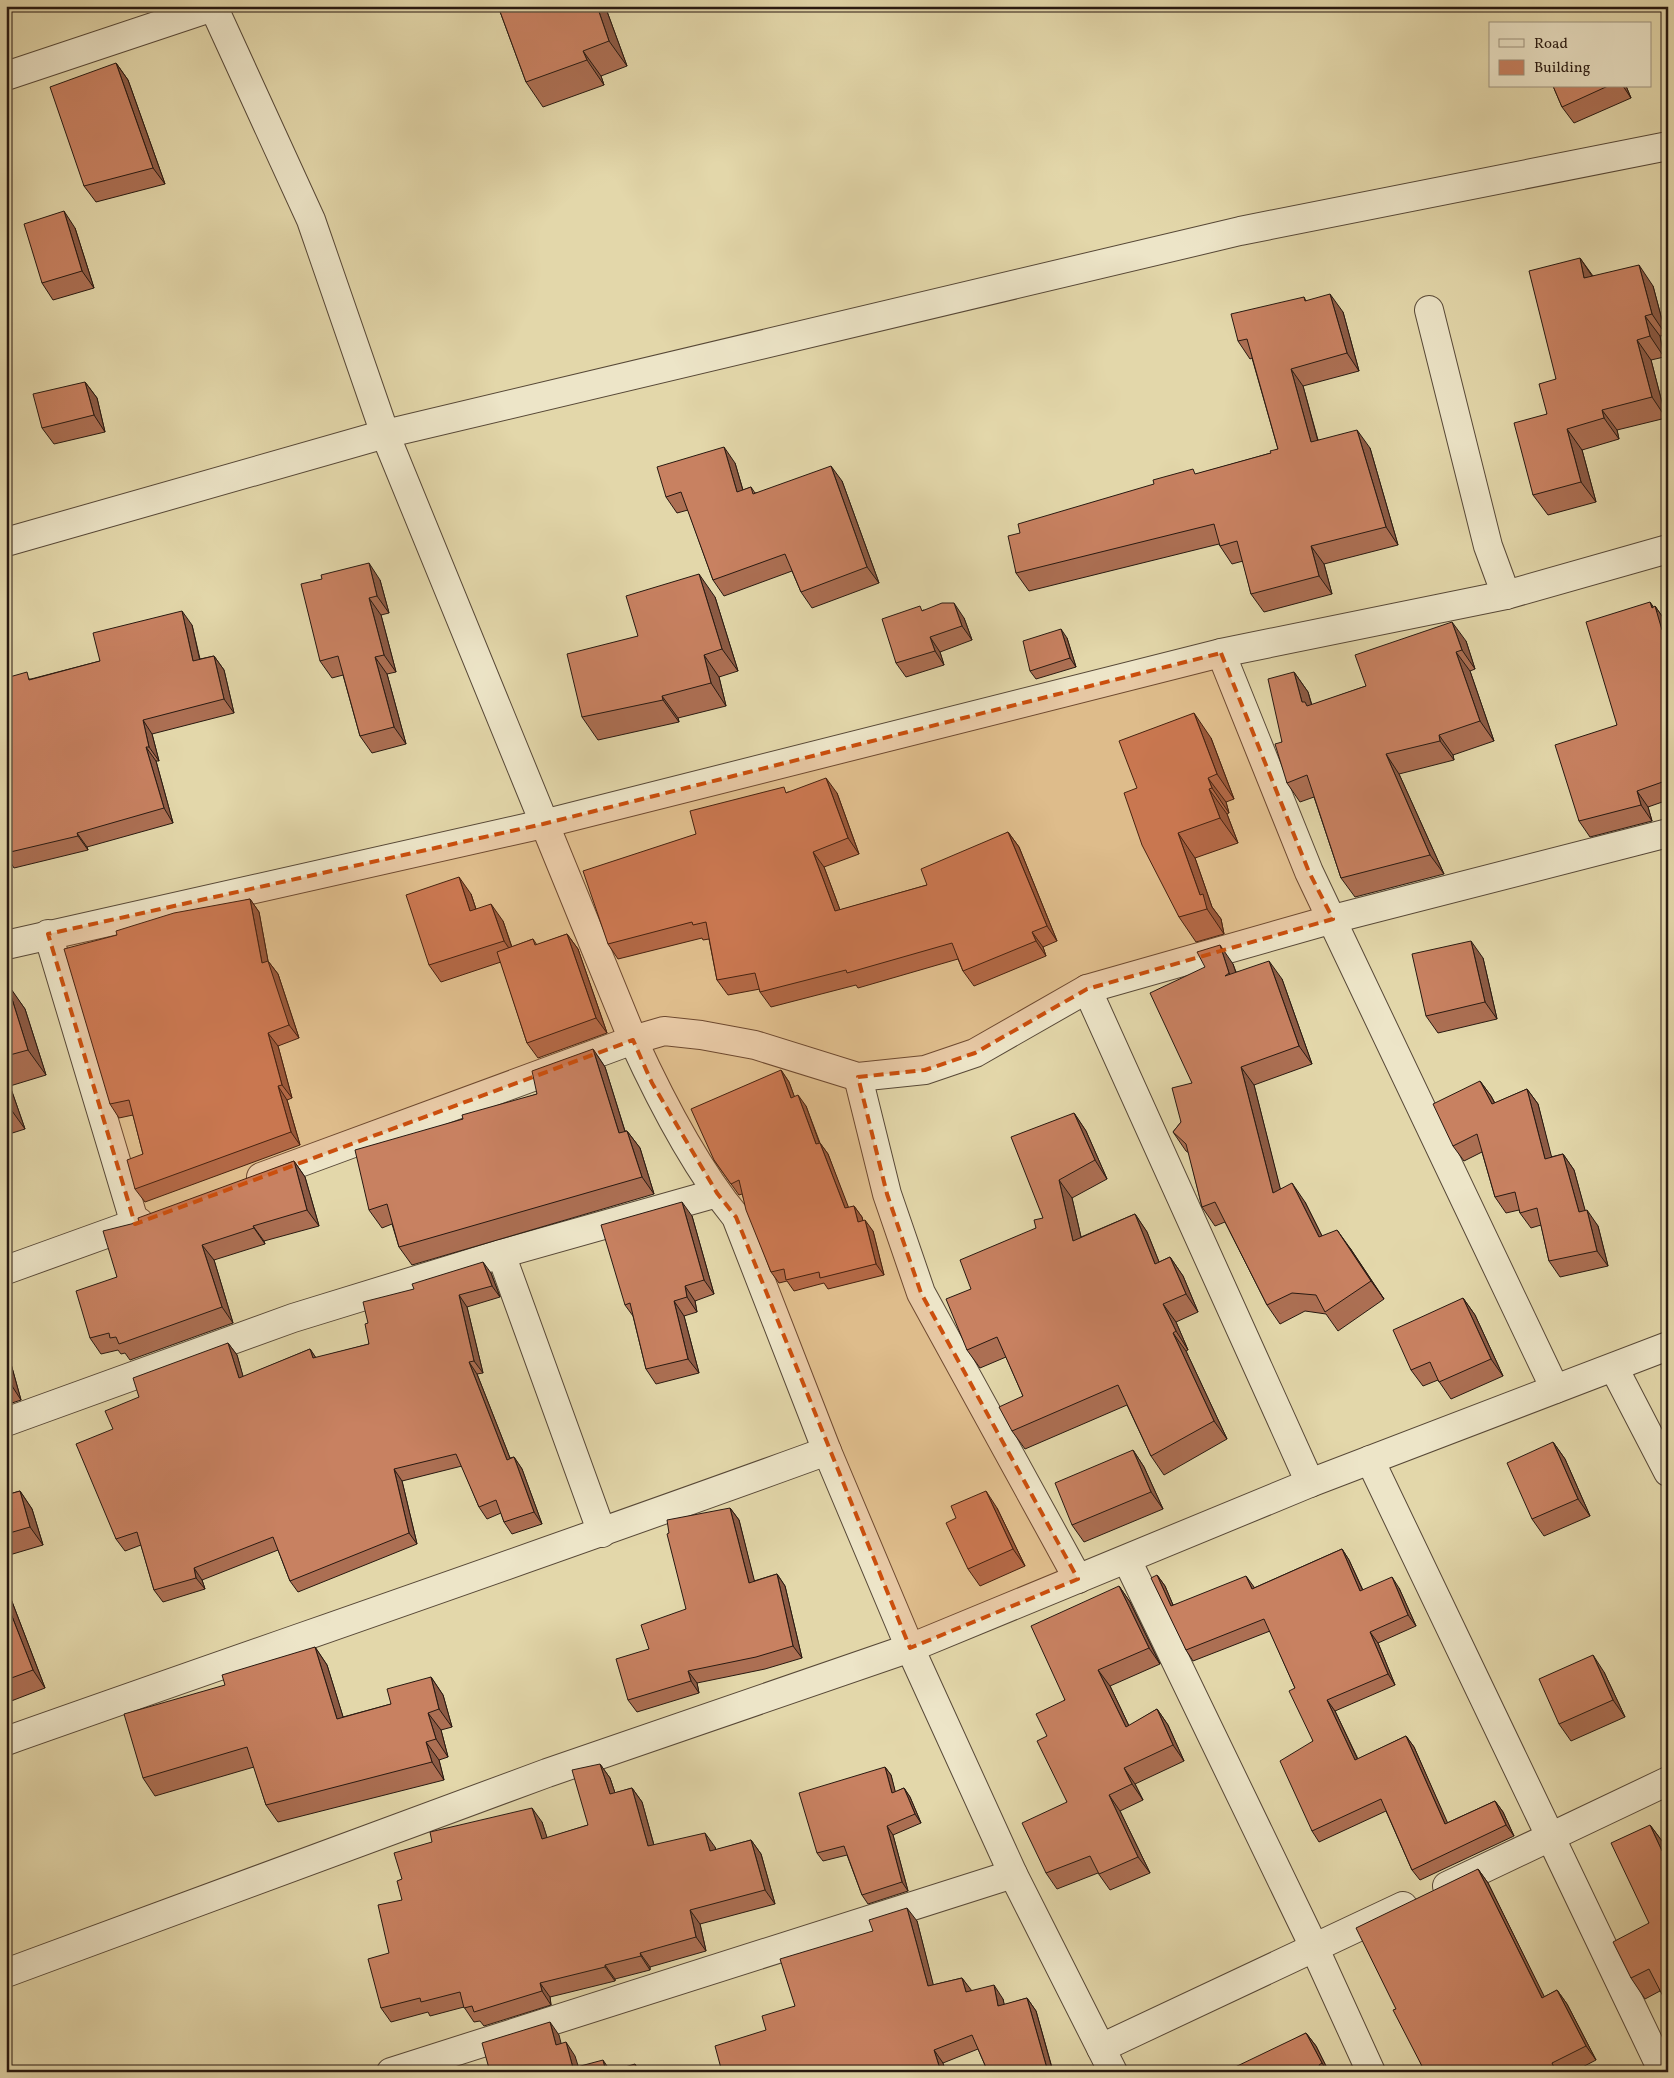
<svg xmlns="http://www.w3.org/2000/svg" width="1674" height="2078" viewBox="0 0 1674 2078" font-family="Vollkorn,serif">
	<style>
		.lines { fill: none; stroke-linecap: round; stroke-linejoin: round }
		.street-casing { stroke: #574837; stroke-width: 30 }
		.street { stroke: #ede5c8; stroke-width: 28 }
		.wall { fill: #ac6f53; stroke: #281911 }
		.shaded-wall { fill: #8c5a44; stroke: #281911 }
		.building { fill: #c88161; stroke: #281911 }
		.marked { fill: #cb4f0d; fill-opacity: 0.2; stroke: #cb4f0d; stroke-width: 4; stroke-dasharray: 10 6; stroke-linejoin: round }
	</style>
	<rect width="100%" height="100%" fill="#e3d7aa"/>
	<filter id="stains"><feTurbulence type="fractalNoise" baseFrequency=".004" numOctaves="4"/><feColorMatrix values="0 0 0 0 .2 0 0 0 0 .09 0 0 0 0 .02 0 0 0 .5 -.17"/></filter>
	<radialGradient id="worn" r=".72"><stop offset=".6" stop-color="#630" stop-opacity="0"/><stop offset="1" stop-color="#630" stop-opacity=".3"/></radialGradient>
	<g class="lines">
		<g class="street-casing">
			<g id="street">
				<path d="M213,6l98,214 74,214 248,606c27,59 62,127 103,177l91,234 83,197 103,226 100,198"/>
				<polyline points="6,76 213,7"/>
				<polyline points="1429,310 1488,546 1506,595"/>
				<polyline points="6,542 385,434 1240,231 1668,146"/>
				<polyline points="1221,653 1309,872 1555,1389"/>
				<polyline points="48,934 135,1224"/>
				<polyline points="6,945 543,824 1221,653 1506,595 1668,549"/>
				<polyline points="1087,989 1310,1483"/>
				<polyline points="858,1077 887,1194 921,1293 1078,1579"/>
				<polyline points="261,1177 633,1040 664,1031 701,1035 755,1045 858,1077 925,1070 975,1053 1087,989 1333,919 1668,833"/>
				<polyline points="501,1254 602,1533"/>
				<polyline points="6,1270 139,1222"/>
				<polyline points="1614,1368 1668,1472"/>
				<polyline points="6,1422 293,1318 501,1254 717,1193"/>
				<polyline points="1370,1460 1663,2072"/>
				<polyline points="1127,1560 1314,1947 1371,2072"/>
				<path d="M6,1741c274,-97 549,-191 821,-290"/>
				<polyline points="1447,1886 1668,1781"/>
				<polyline points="6,1973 547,1773 910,1648 1310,1483 1668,1346"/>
				<polyline points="1101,2048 1403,1906"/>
				<polyline points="391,2072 1013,1874"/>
			</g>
		</g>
		<use href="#street" class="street"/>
	</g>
	<g class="wall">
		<polygon points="498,6 605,6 627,66 601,76 604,85 543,107 526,82"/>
		<polygon points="116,63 128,80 165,184 96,202 84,186"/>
		<polygon points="1553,86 1626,86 1631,98 1574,123 1562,107"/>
		<polygon points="75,228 94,288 53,300 42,283"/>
		<polygon points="1580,258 1593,276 1653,286 1666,335 1660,336 1664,357 1651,360 1666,418 1617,430 1619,439 1582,450 1596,502 1548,515 1533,495 1547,414 1556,379"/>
		<polygon points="1304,297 1306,301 1343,312 1359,371 1303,386 1318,440 1370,448 1398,545 1324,564 1332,594 1264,612 1251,594 1243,561 1232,564 1220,546 1219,544 1029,591 1016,573 1020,533 1197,474 1271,453 1278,449 1252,358 1250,359 1238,341"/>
		<polygon points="85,382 97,398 105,432 54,444 42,428"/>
		<polygon points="735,463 743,490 751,487 755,493 842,481 879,583 812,608 801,592 792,571 724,596 713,580 688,510 677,513 666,497"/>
		<polygon points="380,580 389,613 381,615 396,672 387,674 406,744 372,753 360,736 343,675 332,678 320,661"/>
		<polygon points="715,597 738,671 719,677 726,706 678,718 679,722 598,740 582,717 638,636"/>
		<polygon points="1655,606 1666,622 1668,627 1668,800 1648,807 1652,821 1590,837 1579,821 1617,725"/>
		<polygon points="923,610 964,618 972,640 940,652 944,665 906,677 896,663"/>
		<polygon points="192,625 200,659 214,656 224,670 234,713 152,734 159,761 156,761 173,823 87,847 88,850 14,868 9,860 6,861 6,678 31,679 100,661"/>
		<polygon points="1067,638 1076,667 1036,679 1030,671"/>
		<polygon points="1466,641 1475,669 1470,671 1494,741 1453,755 1454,760 1399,774 1444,874 1355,897 1341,878 1314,797 1300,802 1287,783 1282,742 1294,672 1308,692 1312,705 1366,686"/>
		<polygon points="1211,738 1234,799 1226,802 1229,813 1227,814 1238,843 1195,858 1212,907 1221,919 1224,934 1196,942 1179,917 1137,788"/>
		<polygon points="788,792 837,793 859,854 824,867 840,910 927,885 1008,832 1019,847 1057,941 1043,947 1046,956 974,986 963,971 958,959 858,988 856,985 771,1007 760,992 760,989 728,995 717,980 709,939 703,940 702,938 618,959 608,944 696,834"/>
		<polygon points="471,894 476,909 503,921 512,947 533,939 537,945 567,934 578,949 607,1033 538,1058 527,1043 501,962 441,982 429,965"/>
		<polygon points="250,899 259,912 268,961 278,974 299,1038 278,1046 292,1098 287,1100 300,1145 145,1202 135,1189 143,1154 133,1115 119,1118 110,1104 117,935"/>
		<polygon points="1483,958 1497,1019 1438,1033 1426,1016"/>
		<polygon points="1233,964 1236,972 1282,979 1312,1064 1254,1085 1280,1189 1305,1202 1322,1236 1350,1248 1384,1299 1338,1331 1326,1314 1305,1311 1280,1324 1267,1305 1225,1222 1215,1226 1202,1207 1189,1153 1186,1151 1173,1132 1181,1122 1192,1083 1205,967"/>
		<polygon points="6,983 25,1009 46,1075 10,1086 25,1129 6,1135"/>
		<polygon points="593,1049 605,1067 625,1131 627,1131 640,1148 654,1194 412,1265 399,1247 392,1224 382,1228 369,1210 463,1119 537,1094"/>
		<polygon points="781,1070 789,1082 794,1096 806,1106 820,1143 828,1154 848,1208 854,1206 862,1217 863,1221 873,1231 884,1275 828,1289 824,1283 794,1291 787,1281 779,1283 771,1272 742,1194 739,1195 714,1160"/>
		<polygon points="1480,1081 1491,1096 1495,1103 1527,1089 1538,1104 1551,1157 1563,1154 1574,1170 1585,1211 1598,1226 1608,1266 1560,1277 1549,1261 1541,1225 1531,1228 1520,1213 1519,1210 1506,1213 1495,1197 1482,1152 1464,1161 1453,1146"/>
		<polygon points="1074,1113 1086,1131 1107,1179 1072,1198 1081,1237 1135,1214 1147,1232 1159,1262 1170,1257 1183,1276 1198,1312 1176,1322 1188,1350 1186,1351 1227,1439 1164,1475 1151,1456 1127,1405 1025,1449 1012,1431 1023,1396 1006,1357 980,1368 967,1350 971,1289 1036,1228 1043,1218"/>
		<polygon points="294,1161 305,1177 319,1226 264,1241 265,1244 214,1260 233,1323 130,1360 125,1353 121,1354 118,1350 101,1354 90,1338 117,1277 139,1222"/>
		<polygon points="692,1216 714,1294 695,1301 697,1312 684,1316 699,1373 656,1384 646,1369 633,1316 625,1305"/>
		<polygon points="491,1273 500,1297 467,1307 483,1373 477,1374 510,1458 514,1457 522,1469 542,1524 512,1534 504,1522 501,1513 487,1519 479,1507 462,1466 402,1481 417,1544 298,1592 290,1581 278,1550 202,1580 205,1589 163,1602 154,1590 141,1545 125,1551 116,1539 113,1429 139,1397 228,1343 237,1355 243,1377 310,1349 316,1358 369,1344 368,1323"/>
		<polygon points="1463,1298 1475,1315 1503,1376 1451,1399 1438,1380 1423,1386 1411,1370"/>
		<polygon points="6,1358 11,1364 21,1400 6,1405"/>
		<polygon points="1553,1442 1565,1459 1590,1516 1544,1536 1532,1519"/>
		<polygon points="1133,1450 1144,1467 1163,1509 1084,1542 1072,1525"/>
		<polygon points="20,1491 32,1509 43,1545 6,1556 6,1495"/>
		<polygon points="730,1508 739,1520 754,1581 777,1574 785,1586 802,1658 765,1669 697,1683 699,1693 637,1712 628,1700 686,1609"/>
		<polygon points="997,1508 1025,1566 980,1586 968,1569"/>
		<polygon points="1342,1549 1349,1560 1363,1590 1399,1588 1416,1626 1378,1643 1395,1685 1335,1711 1358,1759 1406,1736 1414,1747 1447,1823 1495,1801 1503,1812 1514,1836 1420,1880 1412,1870 1386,1811 1319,1842 1312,1831 1313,1741 1295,1688 1270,1631 1193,1661 1186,1650 1157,1575 1165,1586 1173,1605 1254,1588"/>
		<polygon points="6,1586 45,1688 6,1703"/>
		<polygon points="1119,1586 1130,1602 1160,1664 1110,1686 1129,1726 1157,1709 1168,1725 1184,1761 1135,1784 1143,1800 1120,1811 1150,1873 1110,1890 1098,1873 1057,1889 1046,1873 1067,1802 1047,1736"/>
		<polygon points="315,1647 327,1665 343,1717 391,1704 431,1677 443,1695 452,1727 441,1730 448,1757 439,1760 444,1780 278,1822 266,1805 254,1767 155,1796 143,1778"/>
		<polygon points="1604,1672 1625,1717 1571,1741 1559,1724"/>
		<polygon points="600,1764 610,1778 615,1793 632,1788 642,1802 654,1845 715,1847 716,1850 751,1840 761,1854 775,1904 700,1924 706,1951 650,1967 650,1970 615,1979 615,1981 550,1997 551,2005 484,2026 480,2021 474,2022 464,2007 430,2016 428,2012 391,2022 381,2008 402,1900 542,1822 547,1838 588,1825"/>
		<polygon points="885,1767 891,1775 895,1792 904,1788 910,1797 921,1823 893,1835 908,1891 868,1904 862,1895 847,1855 823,1861 817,1853"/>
		<polygon points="1650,1825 1665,1845 1660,1991 1645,1999 1631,1978 1649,1923"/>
		<polygon points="1478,1869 1488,1883 1544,1997 1557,1990 1567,2004 1596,2060 1573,2072 1421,2072 1424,2070 1396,2009"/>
		<polygon points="917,1921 933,1985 962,1978 971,1991 1003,1999 1004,2005 1027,1998 1036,2011 1053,2071 1064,2068 1066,2072 988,2072 978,2049 943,2063 766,2030 795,2006"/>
		<polygon points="1306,2033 1316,2046 1329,2072 1232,2072"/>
	</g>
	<g class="shaded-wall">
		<polygon points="597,6 605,6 627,66 609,41"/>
		<polygon points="583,51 601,76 604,85 587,60"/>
		<polygon points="116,63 128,80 165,184 153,168"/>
		<polygon points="1623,86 1626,86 1631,98"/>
		<polygon points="64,211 75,228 94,288 82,271"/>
		<polygon points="1580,258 1594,279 1584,278"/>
		<polygon points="1639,265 1653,286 1666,335 1652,314"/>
		<polygon points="1330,294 1343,312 1359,371 1347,353"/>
		<polygon points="1645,316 1660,336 1664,357 1650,336"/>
		<polygon points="1637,340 1651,360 1666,418 1652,397"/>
		<polygon points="1291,369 1303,386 1323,460 1311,442"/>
		<polygon points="85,382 97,398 105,432 94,415"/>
		<polygon points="1602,410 1617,430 1619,439 1604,418"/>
		<polygon points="1567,429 1582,450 1596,502 1581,482"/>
		<polygon points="1357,430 1370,448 1398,545 1386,527"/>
		<polygon points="724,447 735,463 748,508 737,492"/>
		<polygon points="831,466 842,481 879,583 867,567"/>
		<polygon points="1311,546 1324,564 1332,594 1319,576"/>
		<polygon points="369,563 380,580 389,613 377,596"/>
		<polygon points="699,574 715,597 738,671 722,649"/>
		<polygon points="369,598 381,615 396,672 384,655"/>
		<polygon points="1650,602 1657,612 1655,606 1666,622 1668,627 1668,638 1662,630"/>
		<polygon points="954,603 964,618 972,640 962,626"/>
		<polygon points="182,611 192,625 203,675 193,661"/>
		<polygon points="1452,622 1466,641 1475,669 1462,650"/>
		<polygon points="1061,629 1067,638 1076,667 1070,658"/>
		<polygon points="930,637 940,652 944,665 935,651"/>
		<polygon points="1456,652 1470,671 1494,741 1480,721"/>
		<polygon points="704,655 719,677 726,706 711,683"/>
		<polygon points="214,656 224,670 234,713 224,699"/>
		<polygon points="375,657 387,674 406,744 394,727"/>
		<polygon points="1294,672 1308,692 1314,714 1302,702"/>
		<polygon points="662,696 678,718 679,722 663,700"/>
		<polygon points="1194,713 1211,738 1234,799 1217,774"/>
		<polygon points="143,720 152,734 159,761 149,747"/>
		<polygon points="1439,735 1453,755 1454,760 1440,741"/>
		<polygon points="146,747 156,761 173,823 164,808"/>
		<polygon points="1386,754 1399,774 1444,874 1430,855"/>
		<polygon points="826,778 837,793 859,854 848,838"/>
		<polygon points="1208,778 1226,802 1229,813 1212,788"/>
		<polygon points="1209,789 1227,814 1238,843 1220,818"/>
		<polygon points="1637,791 1648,807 1652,821 1641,805"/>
		<polygon points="1008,832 1019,847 1057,941 1047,926"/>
		<polygon points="77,833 87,847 88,850 78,836"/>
		<polygon points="1178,833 1195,858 1212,907 1221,919 1224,934 1207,909 1200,895"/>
		<polygon points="813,852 824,867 846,926 835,911"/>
		<polygon points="459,877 471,894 482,928 470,911"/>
		<polygon points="250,899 259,912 268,961 278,974 299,1038 289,1025 262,963"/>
		<polygon points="491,904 503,921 515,957 504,941"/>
		<polygon points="1032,932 1043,947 1046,956 1036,941"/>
		<polygon points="567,934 578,949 607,1033 596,1018"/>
		<polygon points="1471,941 1483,958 1497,1019 1485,1002"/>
		<polygon points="1220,945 1233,964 1242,992 1229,973"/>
		<polygon points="1269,961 1282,979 1312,1064 1299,1046"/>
		<polygon points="7,983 25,1009 46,1075 28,1050"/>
		<polygon points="268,1033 278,1046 292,1098 282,1085"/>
		<polygon points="593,1049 605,1067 631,1151 619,1133"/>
		<polygon points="1241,1067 1254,1085 1286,1211 1273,1193"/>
		<polygon points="781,1070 789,1082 799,1109 791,1098"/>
		<polygon points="6,1080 10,1086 25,1129 7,1104"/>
		<polygon points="1480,1081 1491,1096 1503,1120 1492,1104"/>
		<polygon points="278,1086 287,1100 300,1145 291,1132"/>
		<polygon points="1527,1089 1538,1104 1556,1174 1545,1159"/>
		<polygon points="798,1095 806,1106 824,1156 816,1144"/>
		<polygon points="1074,1113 1086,1131 1107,1179 1095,1160"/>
		<polygon points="627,1131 640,1148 654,1194 642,1177"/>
		<polygon points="820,1143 828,1154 853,1219 845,1208"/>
		<polygon points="1563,1154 1574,1170 1590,1228 1579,1212"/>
		<polygon points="294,1161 305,1177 319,1226 307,1210"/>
		<polygon points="1059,1180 1072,1198 1086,1259 1073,1241"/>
		<polygon points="1292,1183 1305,1202 1332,1256 1319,1237"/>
		<polygon points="682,1202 692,1216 714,1294 704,1280"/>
		<polygon points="854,1206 862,1217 866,1233 858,1222"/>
		<polygon points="1587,1210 1598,1226 1608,1266 1597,1251"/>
		<polygon points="1135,1214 1147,1232 1167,1282 1155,1264"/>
		<polygon points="865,1220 873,1231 884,1275 876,1264"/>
		<polygon points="253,1226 264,1241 265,1244 254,1228"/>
		<polygon points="1337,1230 1350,1248 1384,1299 1371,1281"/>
		<polygon points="202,1245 214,1260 233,1323 222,1307"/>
		<polygon points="1170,1257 1183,1276 1198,1312 1186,1294"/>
		<polygon points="483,1262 491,1273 500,1297 492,1286"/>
		<polygon points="685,1286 695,1301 697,1312 687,1297"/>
		<polygon points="459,1295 467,1307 483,1373 474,1361"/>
		<polygon points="1463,1298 1475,1315 1503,1376 1491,1359"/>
		<polygon points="674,1301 684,1316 699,1373 688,1359"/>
		<polygon points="1163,1304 1176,1322 1188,1350 1176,1331"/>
		<polygon points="1173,1333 1186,1351 1227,1439 1214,1421"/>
		<polygon points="228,1343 237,1355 247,1390 239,1378"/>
		<polygon points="310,1349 318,1361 313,1358"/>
		<polygon points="6,1358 11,1364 21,1400 12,1386 6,1368"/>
		<polygon points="469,1362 477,1374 515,1471 507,1460"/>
		<polygon points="1553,1442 1565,1459 1590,1516 1578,1499"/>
		<polygon points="1133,1450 1144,1467 1163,1509 1151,1492"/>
		<polygon points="514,1457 522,1469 542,1524 534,1512"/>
		<polygon points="394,1469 402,1481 417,1544 409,1533"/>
		<polygon points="20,1491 32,1509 43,1545 30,1527"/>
		<polygon points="986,1491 997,1508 1025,1566 1013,1549"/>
		<polygon points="730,1508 739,1520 758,1595 749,1583"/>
		<polygon points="1342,1549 1349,1560 1368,1602 1360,1591"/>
		<polygon points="194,1568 202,1580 205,1589 196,1578"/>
		<polygon points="777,1574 785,1586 802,1658 793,1646"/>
		<polygon points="1157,1575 1165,1586 1178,1617 1171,1606"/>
		<polygon points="1246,1576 1254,1587 1259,1600 1252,1589"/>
		<polygon points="1392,1577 1399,1588 1416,1626 1408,1615"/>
		<polygon points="6,1586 45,1688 33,1670 6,1601"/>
		<polygon points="1119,1586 1130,1602 1160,1664 1149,1648"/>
		<polygon points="1370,1632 1378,1643 1395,1685 1388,1674"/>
		<polygon points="315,1647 327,1665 349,1736 337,1719"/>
		<polygon points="1593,1655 1604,1672 1625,1717 1613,1700"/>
		<polygon points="1098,1670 1110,1686 1137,1743 1126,1727"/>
		<polygon points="688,1671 697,1683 699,1693 691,1681"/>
		<polygon points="431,1677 443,1695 452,1727 439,1709"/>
		<polygon points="1327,1700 1335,1711 1363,1771 1355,1760"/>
		<polygon points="1157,1709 1168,1725 1184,1761 1173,1745"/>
		<polygon points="428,1713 441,1730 448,1757 436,1739"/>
		<polygon points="1406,1736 1414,1747 1453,1835 1445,1824"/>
		<polygon points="426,1742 439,1760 444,1780 432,1762"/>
		<polygon points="600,1764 610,1778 620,1808 610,1794"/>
		<polygon points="885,1767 891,1775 898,1802 892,1793"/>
		<polygon points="1124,1768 1135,1784 1143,1800 1132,1784"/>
		<polygon points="632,1788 642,1802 658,1860 648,1846"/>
		<polygon points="904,1788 910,1797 921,1823 915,1814"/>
		<polygon points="1109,1795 1120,1811 1150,1873 1138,1857"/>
		<polygon points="1495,1801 1503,1812 1514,1836 1506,1825"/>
		<polygon points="532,1808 542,1822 552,1853 542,1839"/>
		<polygon points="1650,1825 1665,1845 1668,1852 1662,1851"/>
		<polygon points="887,1826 893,1835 908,1891 902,1882"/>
		<polygon points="705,1833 715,1847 720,1865 710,1851"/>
		<polygon points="751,1840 761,1854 775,1904 765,1890"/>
		<polygon points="1478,1869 1488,1883 1552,2012 1542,1998"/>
		<polygon points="907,1908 917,1921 937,1999 928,1986"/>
		<polygon points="690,1910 700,1924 706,1951 696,1937"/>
		<polygon points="640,1953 650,1967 650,1970 641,1956"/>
		<polygon points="605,1965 615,1979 615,1981 605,1967"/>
		<polygon points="962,1978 972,1991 966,1992"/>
		<polygon points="540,1983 550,1997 551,2005 542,1991"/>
		<polygon points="994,1985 1003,1999 1008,2020 998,2006"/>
		<polygon points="1557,1990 1567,2004 1596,2060 1586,2046"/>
		<polygon points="1027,1998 1036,2011 1053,2072 1048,2072"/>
		<polygon points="550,2022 559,2035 565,2059 556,2045"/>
		<polygon points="1306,2033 1316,2046 1329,2072 1328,2072 1322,2063"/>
		<polygon points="566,2042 575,2056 580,2072 573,2068"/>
		<polygon points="934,2050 943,2063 946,2072 941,2072"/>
		<polygon points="603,2060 611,2072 606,2072"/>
		<polygon points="635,2064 640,2072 637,2072"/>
	</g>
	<g class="building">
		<polygon points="498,6 597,6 609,41 583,51 587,60 526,82"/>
		<polygon points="116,63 153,168 84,186 50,87"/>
		<polygon points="1553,86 1608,86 1562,107"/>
		<polygon points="64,211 82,271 42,283 24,224"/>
		<polygon points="1580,258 1584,278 1639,265 1652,314 1645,316 1650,336 1637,340 1652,397 1602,410 1604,418 1567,429 1581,482 1533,495 1514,423 1547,414 1539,384 1556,379 1529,271"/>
		<polygon points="1330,294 1347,353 1291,369 1311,442 1357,430 1386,527 1311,546 1319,576 1251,594 1237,541 1220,546 1214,524 1016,573 1008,536 1020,533 1018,524 1154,484 1153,480 1193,469 1195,474 1271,453 1270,451 1278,449 1247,339 1238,341 1231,314 1304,297 1305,301"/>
		<polygon points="85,382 94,415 42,428 33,394"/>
		<polygon points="724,447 737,492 751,487 753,494 831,466 867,567 801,592 785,554 713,580 681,492 666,497 657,467"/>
		<polygon points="369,563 377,596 369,598 384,655 375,657 394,727 360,736 338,656 320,661 301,584 322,579 321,575"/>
		<polygon points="699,574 722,649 704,655 711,683 662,696 663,700 582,717 567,654 638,636 626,596"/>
		<polygon points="1650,602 1652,608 1655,606 1662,630 1668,628 1668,780 1637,791 1641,805 1579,821 1555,745 1617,725 1586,622"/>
		<polygon points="942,603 954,603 962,626 930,637 935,651 896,663 882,619 920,606 922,611"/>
		<polygon points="182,611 193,661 214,656 224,699 143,720 149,747 146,747 164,808 77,833 78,836 6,853 6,678 27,672 29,680 100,661 93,633"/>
		<polygon points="1452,622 1462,650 1456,652 1480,721 1439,735 1440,741 1386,754 1430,855 1341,878 1307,775 1287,783 1275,744 1282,742 1268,679 1294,672 1302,702 1305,702 1307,706 1366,686 1355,655"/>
		<polygon points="1061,629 1070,658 1030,671 1023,641"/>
		<polygon points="1194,713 1217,774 1208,778 1212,788 1209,789 1220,818 1178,833 1200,895 1203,894 1207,909 1179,917 1142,845 1124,793 1137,788 1119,741"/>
		<polygon points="826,778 848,838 813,852 835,911 927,885 921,869 1008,832 1047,926 1032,932 1036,941 963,971 952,943 847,973 846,970 760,992 755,973 717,980 706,922 693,925 692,922 608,944 583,871 696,834 690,811 784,787 786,793"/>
		<polygon points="459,877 470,911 491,904 504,941 429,965 406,895"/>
		<polygon points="250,899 262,963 268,961 289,1025 268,1033 282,1085 278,1086 291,1132 135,1189 127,1160 143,1154 129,1100 110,1104 64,949 117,935 116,931 174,913"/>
		<polygon points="567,934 596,1018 527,1043 497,952 533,939 535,945"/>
		<polygon points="1471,941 1485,1002 1426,1016 1412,954"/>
		<polygon points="1220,945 1229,973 1225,976 1269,961 1299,1046 1241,1067 1273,1193 1292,1183 1319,1237 1337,1230 1371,1281 1325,1312 1316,1295 1292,1293 1267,1305 1215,1202 1202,1207 1186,1144 1173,1132 1181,1122 1172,1088 1192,1083 1150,993 1205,967 1197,952"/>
		<polygon points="6,983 7,983 28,1050 6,1056"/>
		<polygon points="593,1049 619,1133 627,1131 642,1177 399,1247 387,1204 369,1210 355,1150 463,1119 462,1115 537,1094 532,1071"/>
		<polygon points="781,1070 791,1098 798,1095 816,1144 820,1143 845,1208 854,1206 858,1222 865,1220 876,1264 820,1278 819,1272 786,1280 784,1269 771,1272 746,1210 739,1180 731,1184 714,1160 691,1109"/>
		<polygon points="1480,1081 1492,1104 1527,1089 1545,1159 1563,1154 1579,1212 1587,1210 1597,1251 1549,1261 1537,1208 1520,1213 1515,1192 1495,1197 1477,1134 1453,1146 1433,1104"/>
		<polygon points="1074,1113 1095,1160 1059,1180 1073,1241 1135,1214 1155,1264 1170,1257 1186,1294 1163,1304 1176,1331 1173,1333 1214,1421 1151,1456 1118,1385 1012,1431 999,1407 1023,1396 997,1337 967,1350 946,1299 971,1289 960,1260 1036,1228 1034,1220 1043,1218 1011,1137"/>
		<polygon points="294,1161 307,1210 253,1226 254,1228 202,1245 222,1307 119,1344 116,1337 110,1338 109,1333 90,1338 76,1291 117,1277 103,1231 139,1222 138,1218"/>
		<polygon points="682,1202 704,1280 685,1286 687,1297 674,1301 688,1359 646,1369 630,1303 625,1305 601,1225"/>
		<polygon points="483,1262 492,1286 459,1295 474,1361 469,1362 507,1460 514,1457 534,1512 504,1522 496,1500 479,1507 456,1454 394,1469 409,1533 290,1581 273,1537 194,1568 196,1578 154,1590 137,1532 116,1539 76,1444 113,1429 105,1411 139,1397 133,1378 228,1343 239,1378 310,1349 313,1358 369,1344 365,1324 368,1323 363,1302 414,1289 412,1284"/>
		<polygon points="1463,1298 1491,1359 1439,1382 1430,1362 1411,1370 1393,1330"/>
		<polygon points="6,1368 12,1386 6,1388"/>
		<polygon points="1553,1442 1578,1499 1532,1519 1507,1463"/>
		<polygon points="1133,1450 1151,1492 1072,1525 1055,1483"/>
		<polygon points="20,1491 30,1527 6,1534 6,1495"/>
		<polygon points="986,1491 1013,1549 968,1569 946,1523 956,1518 951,1506"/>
		<polygon points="730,1508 749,1583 777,1574 793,1646 756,1657 688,1671 691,1681 628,1700 616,1659 649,1649 641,1625 686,1609 667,1534 669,1533 667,1520"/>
		<polygon points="1342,1549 1360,1591 1392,1577 1408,1615 1370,1632 1388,1674 1327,1700 1355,1760 1406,1736 1445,1824 1495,1801 1506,1825 1412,1870 1381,1799 1312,1831 1280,1761 1313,1741 1289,1691 1295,1688 1264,1619 1186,1650 1151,1578 1157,1575 1171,1606 1246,1576 1252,1589"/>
		<polygon points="1119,1586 1149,1648 1098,1670 1126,1727 1157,1709 1173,1745 1124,1768 1132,1784 1109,1795 1138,1857 1099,1874 1090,1856 1046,1873 1022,1823 1067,1802 1037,1741 1047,1736 1036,1714 1065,1700 1031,1626"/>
		<polygon points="6,1601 33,1670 6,1680"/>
		<polygon points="315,1647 337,1719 391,1704 387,1689 431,1677 439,1709 428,1713 436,1739 426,1742 432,1762 266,1805 247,1747 143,1778 124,1714 225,1685 222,1675"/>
		<polygon points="1593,1655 1613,1700 1559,1724 1539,1679"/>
		<polygon points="600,1764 610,1794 632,1788 648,1846 705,1833 710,1851 751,1840 765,1890 690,1910 696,1937 640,1953 641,1956 605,1965 605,1967 540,1983 542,1991 474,2012 472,2006 464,2008 460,1992 421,2002 420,1998 381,2008 368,1959 389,1953 378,1905 402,1900 397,1881 402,1879 394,1853 432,1842 430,1832 532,1808 542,1839 588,1825 572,1770"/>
		<polygon points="885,1767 892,1793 904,1788 915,1814 887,1826 902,1882 862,1895 844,1846 817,1853 799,1793"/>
		<polygon points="1650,1825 1662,1851 1668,1848 1668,2006 1649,1969 1631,1978 1613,1942 1649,1923 1611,1843"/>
		<polygon points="1478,1869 1542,1998 1557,1990 1586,2046 1552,2063 1556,2072 1421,2072 1424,2070 1393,2010 1396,2009 1356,1928"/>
		<polygon points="907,1908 928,1986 962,1978 966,1992 994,1985 998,2006 1027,1998 1048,2072 988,2072 972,2035 934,2050 941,2072 722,2072 715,2046 766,2030 762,2016 795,2006 780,1959 873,1931 869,1920"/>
		<polygon points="550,2022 556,2045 566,2042 573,2068 603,2060 606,2072 490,2072 482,2043"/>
		<polygon points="1306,2033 1322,2063 1319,2065 1322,2072 1232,2072 1231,2069"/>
		<polygon points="635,2064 637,2072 608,2072"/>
		<polygon points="414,2067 415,2072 398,2072"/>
		<polygon points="1064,2068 1065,2072 1051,2072"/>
	</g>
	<path class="marked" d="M1221,653l88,219 24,47 -246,70 -112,64 -50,17 -67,7 29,117 34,99 157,286 -168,69 -174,-431 -19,-24 -65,-110 -19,-43 -498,184 -87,-290 495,-110z"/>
	<rect width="1674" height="2078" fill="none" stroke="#e3d7aa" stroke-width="25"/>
	<rect x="8" y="8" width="1659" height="2063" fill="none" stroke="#281911" stroke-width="2.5"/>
	<rect x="12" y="12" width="1649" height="2053" fill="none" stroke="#281911"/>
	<rect x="1489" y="22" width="162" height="65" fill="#ede5c8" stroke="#9e937f"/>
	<rect x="1499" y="39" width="25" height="8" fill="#ede5c8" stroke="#9e937f"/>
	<text x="1534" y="48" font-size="15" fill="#281911">Road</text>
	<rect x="1499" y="60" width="25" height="15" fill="#c88161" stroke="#9e937f"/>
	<text x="1534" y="72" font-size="15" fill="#281911">Building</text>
	<rect width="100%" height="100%" filter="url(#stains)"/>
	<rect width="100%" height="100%" fill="url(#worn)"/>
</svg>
